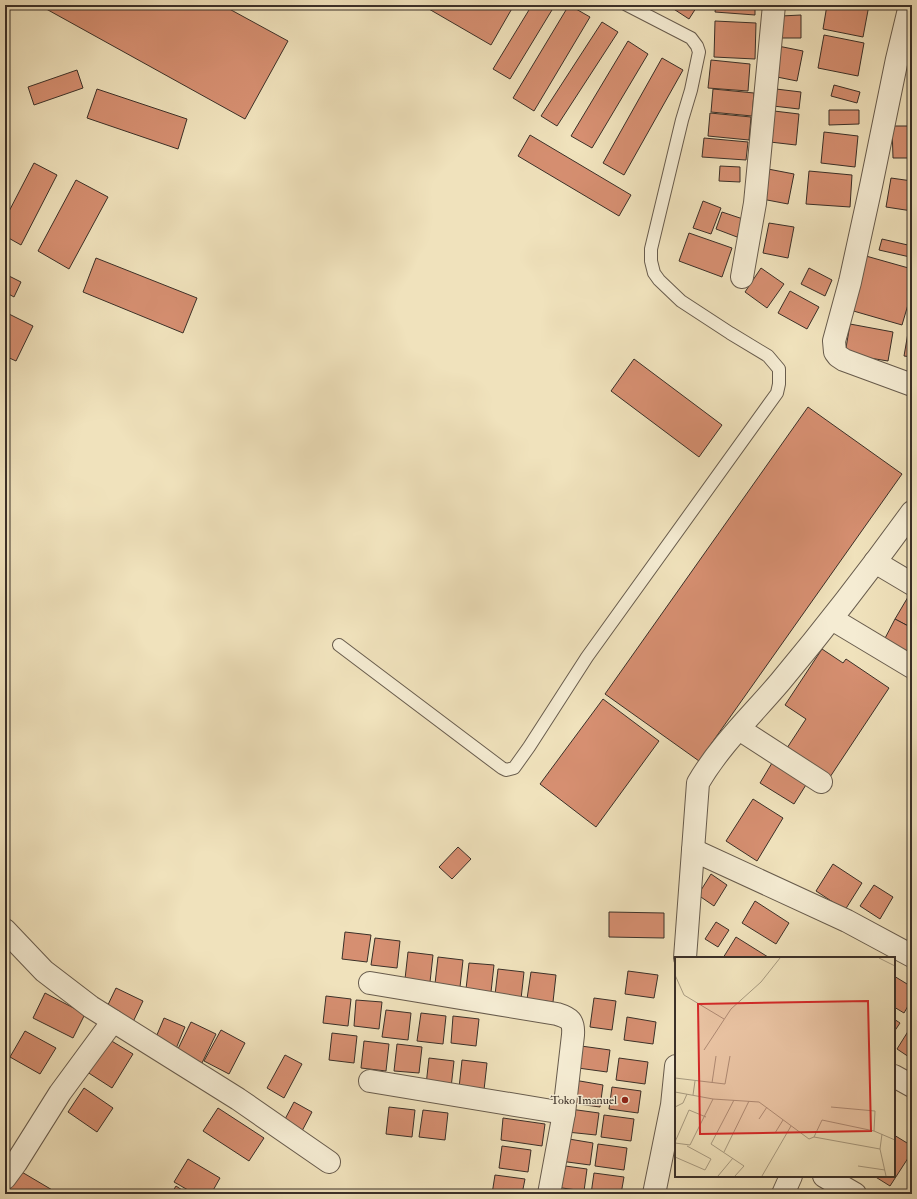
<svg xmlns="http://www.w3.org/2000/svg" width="917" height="1199" viewBox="0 0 917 1199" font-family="'IM FELL Double Pica',serif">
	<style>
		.building { fill: #d68f71; stroke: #3b3028 }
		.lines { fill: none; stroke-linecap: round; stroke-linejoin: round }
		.lane-casing { stroke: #685c4d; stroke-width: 14 }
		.street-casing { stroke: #685c4d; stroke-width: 24 }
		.lane { stroke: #f5ecd3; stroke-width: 12 }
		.street { stroke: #f5ecd3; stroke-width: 22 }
		.poi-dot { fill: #8f2418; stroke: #f5ecd3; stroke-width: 1.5 }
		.labels { text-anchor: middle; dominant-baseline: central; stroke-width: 3; stroke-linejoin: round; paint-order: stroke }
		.poi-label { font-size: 12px; fill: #3b3028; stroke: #f5ecd3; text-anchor: end }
		.inset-road { fill: none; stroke: #a89b81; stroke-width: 1 }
		.view { fill: #d62828; fill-opacity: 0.15; stroke: #d62828; stroke-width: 2 }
		.inset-edge { fill: none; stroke: #3b3028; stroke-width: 2 }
	</style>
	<rect width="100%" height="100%" fill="#f0e2bc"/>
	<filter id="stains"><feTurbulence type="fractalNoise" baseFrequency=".005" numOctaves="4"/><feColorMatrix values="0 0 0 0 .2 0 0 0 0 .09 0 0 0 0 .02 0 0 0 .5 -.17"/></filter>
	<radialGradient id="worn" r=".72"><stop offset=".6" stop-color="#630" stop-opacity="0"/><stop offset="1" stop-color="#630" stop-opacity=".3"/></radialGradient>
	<g class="building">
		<polygon points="39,5 222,5 288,41 245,119"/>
		<polygon points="422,5 514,5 491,45"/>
		<polygon points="532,5 555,5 510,79 493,69"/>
		<polygon points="569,5 590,17 534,111 513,98"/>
		<polygon points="669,5 698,5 689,19 669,6"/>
		<polygon points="716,5 755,5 755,15 715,12"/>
		<polygon points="827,5 869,5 863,37 823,29"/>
		<polygon points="801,15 801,38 782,38 781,16"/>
		<polygon points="715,21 756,23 755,59 714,57"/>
		<polygon points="602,22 618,32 557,126 541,116"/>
		<polygon points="824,35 864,43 858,76 818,68"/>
		<polygon points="628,41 648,54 592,148 571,136"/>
		<polygon points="778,46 803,51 797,81 772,76"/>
		<polygon points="662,58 683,70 624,175 603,163"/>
		<polygon points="711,60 750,64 748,91 708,88"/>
		<polygon points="77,70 83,88 34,105 28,87"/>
		<polygon points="834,85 860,92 857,103 831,96"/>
		<polygon points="97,89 187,119 178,149 87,118"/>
		<polygon points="713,89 754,93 752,116 711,112"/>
		<polygon points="776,89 801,92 799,109 773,106"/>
		<polygon points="829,110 859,110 859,124 829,125"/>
		<polygon points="774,111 799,114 796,145 770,142"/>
		<polygon points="710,113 751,117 749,140 708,136"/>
		<polygon points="892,126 912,126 912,158 893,158"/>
		<polygon points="824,132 858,136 855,167 821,163"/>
		<polygon points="530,135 631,195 619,216 518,156"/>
		<polygon points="704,138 748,142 746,160 702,157"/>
		<polygon points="34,163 57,175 21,245 5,236 5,219"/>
		<polygon points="720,166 740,167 740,182 719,181"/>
		<polygon points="768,169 794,174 788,204 762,199"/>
		<polygon points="809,171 852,175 850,207 806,204"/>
		<polygon points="891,178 912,181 912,211 886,207"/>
		<polygon points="76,180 108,197 69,269 38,251"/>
		<polygon points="703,201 721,208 711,234 693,228"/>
		<polygon points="722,212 743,219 737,237 716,229"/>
		<polygon points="769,223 794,227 788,258 763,253"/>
		<polygon points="689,233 732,248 722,277 679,261"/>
		<polygon points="882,239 912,246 910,257 879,250"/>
		<polygon points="866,256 912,269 912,291 902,325 850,310"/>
		<polygon points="96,258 197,298 183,333 83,292"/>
		<polygon points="761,268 784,284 767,308 745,292"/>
		<polygon points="809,268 832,280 825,296 801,284"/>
		<polygon points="5,274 21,282 14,297 5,292"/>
		<polygon points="790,291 819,307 807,329 778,313"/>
		<polygon points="5,312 33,326 16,361 5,356"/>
		<polygon points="850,324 893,332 888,361 845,354"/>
		<polygon points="909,327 912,327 912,357 904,356"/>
		<polygon points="634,359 722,425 699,457 611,391"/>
		<polygon points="808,407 902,474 699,761 605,694"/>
		<polygon points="908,597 912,599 912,628 895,619"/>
		<polygon points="895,619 912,628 912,661 882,644"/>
		<polygon points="822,649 843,663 846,659 889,688 830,777 787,748 806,719 785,705"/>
		<polygon points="603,699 659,741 596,827 540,784"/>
		<polygon points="775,758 809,780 794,804 760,783"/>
		<polygon points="753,799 783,818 757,861 726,841"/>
		<polygon points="458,847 471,859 452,879 439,867"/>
		<polygon points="833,864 862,883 845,910 816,891"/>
		<polygon points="711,874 727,885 714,906 698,895"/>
		<polygon points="874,885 893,897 880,919 860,906"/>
		<polygon points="755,901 789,923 776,944 742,923"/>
		<polygon points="609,912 664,913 664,938 609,937"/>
		<polygon points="716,922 729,930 718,947 705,939"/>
		<polygon points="345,932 371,935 367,962 342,959"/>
		<polygon points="736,937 768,957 767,958 723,958"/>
		<polygon points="375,938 400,941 397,968 371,965"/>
		<polygon points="408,952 433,955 430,982 405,979"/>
		<polygon points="438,957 463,960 460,987 435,984"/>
		<polygon points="469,963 494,965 491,992 466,989"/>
		<polygon points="498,969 524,972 521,999 495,995"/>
		<polygon points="628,971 658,975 654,998 625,994"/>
		<polygon points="531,972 556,975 553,1002 527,999"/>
		<polygon points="894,976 912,987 912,999 904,1013 894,1007"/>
		<polygon points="116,988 143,1001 132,1024 105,1011"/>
		<polygon points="45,993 85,1014 73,1038 33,1018"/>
		<polygon points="326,996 351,999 348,1026 323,1023"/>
		<polygon points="594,998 616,1001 612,1030 590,1027"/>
		<polygon points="356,1000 382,1002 379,1029 354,1026"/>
		<polygon points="386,1010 411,1013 408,1040 382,1037"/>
		<polygon points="421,1013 446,1016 443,1044 417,1041"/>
		<polygon points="453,1016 479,1019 476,1046 451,1043"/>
		<polygon points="627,1017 656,1022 653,1044 624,1040"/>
		<polygon points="164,1018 185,1027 175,1051 154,1042"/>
		<polygon points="894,1019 900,1023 894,1032"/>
		<polygon points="191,1022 216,1034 202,1063 177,1051"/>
		<polygon points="912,1025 912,1059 897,1049"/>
		<polygon points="221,1030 245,1043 229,1074 204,1061"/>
		<polygon points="25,1031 56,1048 40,1074 10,1057"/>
		<polygon points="332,1033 357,1036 354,1063 329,1060"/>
		<polygon points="105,1037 133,1054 112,1088 84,1070"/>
		<polygon points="364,1041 389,1044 386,1071 361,1068"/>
		<polygon points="397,1044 422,1047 419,1073 394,1071"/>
		<polygon points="581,1046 610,1050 607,1072 578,1068"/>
		<polygon points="285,1055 302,1064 284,1098 267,1088"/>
		<polygon points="429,1058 454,1061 451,1088 426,1085"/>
		<polygon points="619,1058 648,1062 645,1084 616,1080"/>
		<polygon points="462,1060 487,1063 484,1090 459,1088"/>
		<polygon points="574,1080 603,1085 600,1107 570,1103"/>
		<polygon points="612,1087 641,1091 638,1113 609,1109"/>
		<polygon points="84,1088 113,1108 97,1132 68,1112"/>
		<polygon points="294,1102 312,1112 302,1131 284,1121"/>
		<polygon points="389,1107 415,1110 412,1137 386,1134"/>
		<polygon points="218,1108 264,1138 249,1161 203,1131"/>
		<polygon points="570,1109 599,1113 596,1135 567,1132"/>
		<polygon points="423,1110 448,1113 445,1140 419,1137"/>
		<polygon points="604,1115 634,1119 631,1141 601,1137"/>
		<polygon points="503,1118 545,1124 542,1146 501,1140"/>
		<polygon points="894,1135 912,1146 912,1152 890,1186 874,1176 894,1176"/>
		<polygon points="563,1138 593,1143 590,1165 560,1161"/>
		<polygon points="598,1144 627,1148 624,1170 595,1166"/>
		<polygon points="502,1146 531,1150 528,1172 499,1168"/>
		<polygon points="188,1159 220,1178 211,1194 195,1194 174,1182"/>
		<polygon points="558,1165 587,1169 584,1191 555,1187"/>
		<polygon points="15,1168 59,1194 5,1194 5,1186"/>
		<polygon points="594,1173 624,1177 621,1194 591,1194"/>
		<polygon points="495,1175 525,1179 522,1194 492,1194"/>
		<polygon points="176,1186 188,1194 171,1194"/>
	</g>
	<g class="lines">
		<g class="lane-casing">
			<polyline id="lane" points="339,645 502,768 506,770 514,768 529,747 587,657 777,393 779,384 779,369 768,356 730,333 681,301 659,280 654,273 651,261 651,249 682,120 691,90 699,52 697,46 691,38 627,5"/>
		</g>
		<g class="street-casing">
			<g id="street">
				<polyline points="910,5 897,59 871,186 850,282 834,341 835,352 838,356 844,360 912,385"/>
				<polyline points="742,277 755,203 774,5"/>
				<polyline points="875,562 912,584"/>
				<polyline points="832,619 912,667"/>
				<polyline points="739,729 821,782"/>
				<polyline points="693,850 847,921 912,956"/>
				<polyline points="5,930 44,971 91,1007 238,1099 329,1162"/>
				<path d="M685,958l13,-175c22,-38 54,-68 82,-101 46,-55 90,-112 132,-170"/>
				<path d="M370,983l187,31c13,4 17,7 16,21l-9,78 -15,81"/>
				<polyline points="894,1076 912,1086"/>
				<polyline points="370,1081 564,1113"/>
				<polyline points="824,1176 855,1194"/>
				<polyline points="5,1178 16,1163 60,1093 113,1021"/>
				<polyline points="654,1194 672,1105 676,1066"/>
				<polyline points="783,1194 791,1176"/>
			</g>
		</g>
		<use href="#lane" class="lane"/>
		<use href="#street" class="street"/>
	</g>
	<circle class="poi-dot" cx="625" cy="1100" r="4"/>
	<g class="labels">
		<g class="poi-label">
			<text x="617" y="1100">Toko Imanuel</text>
		</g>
	</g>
	<g transform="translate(675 957)">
		<rect width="220" height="220" fill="#f0e2bc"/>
		<path class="inset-road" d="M204,1l16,8M0,18l9,20 40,24M29,93l27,-41 30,-27 19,-24M0,121l50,6 5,-28M37,126l4,-27M0,135l38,7 46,3 50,37 5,-2 8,-17 52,11 21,9M18,138l2,-14M59,143l-23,44 33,22 -9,10M0,150l8,-4 4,-9M156,150l44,4 -1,20M84,162l8,-12M100,176l8,-13M207,177l-2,15 6,27M139,180l66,12M0,185l14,-32 17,7M0,186l15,2 23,-46M49,195l25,-51M0,200l30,13 6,-11 -24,-13M183,209l27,4M43,219l15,-18M87,219l29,-50"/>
		<path class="view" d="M193,44l3,130 -171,3 -2,-130z"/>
		<rect width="220" height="220" class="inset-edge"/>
	</g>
	<rect width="917" height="1199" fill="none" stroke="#f0e2bc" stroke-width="20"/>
	<rect x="6" y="6" width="905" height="1187" fill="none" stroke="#3b3028" stroke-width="2"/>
	<rect x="10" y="10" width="897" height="1179" fill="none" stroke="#3b3028"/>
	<rect width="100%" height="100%" filter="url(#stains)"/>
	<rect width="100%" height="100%" fill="url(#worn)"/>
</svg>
